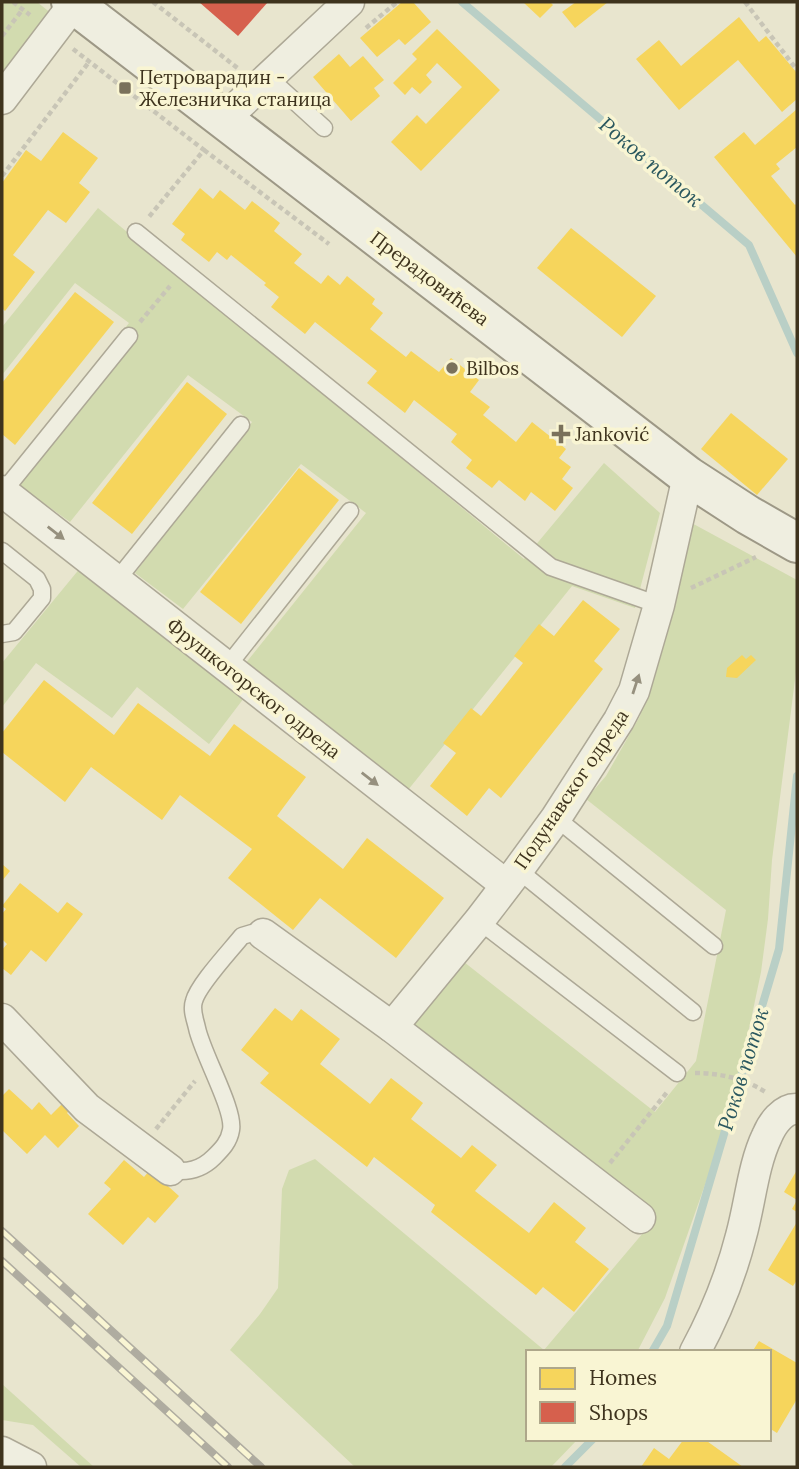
<svg xmlns="http://www.w3.org/2000/svg" width="799" height="1469" viewBox="0 0 799 1469" font-family="Lora,serif">
	<style>
		.green { fill: #d2dbaf }
		.homes { fill: #f6d55c }
		.shops { fill: #d6604d }
		.lines { fill: none; stroke-linecap: round; stroke-linejoin: round }
		.stream { stroke: #b9cfc6; stroke-width: 8 }
		.service-casing { stroke: #ada896; stroke-width: 19 }
		.minor-casing { stroke: #ada896; stroke-width: 33 }
		.secondary-casing { stroke: #9d9886; stroke-width: 42 }
		.path { stroke: #c8c5b6; stroke-width: 4.5; stroke-dasharray: 5 3.5; stroke-linecap: butt }
		.service { stroke: #efeee0; stroke-width: 16 }
		.minor { stroke: #efeee0; stroke-width: 30 }
		.secondary { stroke: #efeee0; stroke-width: 38 }
		.rail-casing { stroke: #afaca0; stroke-width: 8 }
		.rail { stroke: #f9f5d3; stroke-width: 5; stroke-dasharray: 16; stroke-linecap: butt }
		.oneway { fill: #96907e }
		.poi-dot { fill: #7a715b; stroke: #f9f5d3; stroke-width: 2.5 }
		.labels { text-anchor: middle; dominant-baseline: central; stroke-width: 7; stroke-linejoin: round; paint-order: stroke }
		.poi-label { font-size: 19px; fill: #3e331d; stroke: #f9f5d3; text-anchor: start }
		.street-label { font-size: 19px; fill: #3e331d; stroke: #f9f5d3 }
		.water-label { font-size: 21px; font-style: italic; fill: #2b585f; stroke: #f9f5d3 }
	</style>
	<rect width="100%" height="100%" fill="#e8e5ce"/>
	<g class="green">
		<polygon points="2,2 37,2 52,14 2,79"/>
		<polygon points="98,208 524,559 604,463 660,513 635,608 572,586 408,790 245,664 366,513 301,464 183,609 135,573 252,422 188,375 70,522 6,476 129,323 75,283 2,375 2,327"/>
		<polygon points="688,521 797,580 797,664 772,860 768,919 761,972 751,1020 725,1128 665,1298 637,1352 528,1352 528,1439 578,1439 551,1467 355,1467 230,1350 260,1314 278,1288 282,1189 289,1170 315,1159 544,1350 654,1220 408,1033 464,962 655,1112 696,1061 726,910 586,799 606,776 640,716"/>
		<polygon points="81,567 244,698 209,744 137,687 112,718 36,663 2,707 2,663"/>
		<polygon points="2,1384 94,1467 81,1467 33,1425 2,1420"/>
	</g>
	<g class="homes">
		<polygon points="402,2 413,2 431,22 405,45 399,39 377,57 360,38"/>
		<polygon points="523,2 550,2 553,5 540,18"/>
		<polygon points="576,2 608,2 575,28 562,12"/>
		<polygon points="739,17 759,42 766,36 797,73 797,99 782,112 738,60 679,110 636,59 659,40 681,66"/>
		<polygon points="437,29 500,90 421,171 391,142 417,115 426,124 462,87 437,63 426,75 432,82 420,94 412,87 405,95 393,83 417,59 412,54"/>
		<polygon points="339,54 350,67 363,56 384,80 374,88 380,96 351,121 313,77"/>
		<polygon points="797,109 797,147 776,164 780,169 771,176 795,205 797,203 797,257 714,157 744,132 755,145"/>
		<polygon points="63,132 98,158 79,183 90,192 66,223 48,210 13,255 35,272 5,311 2,308 2,183 26,150 41,161"/>
		<polygon points="200,188 213,199 220,190 245,210 252,201 280,223 274,231 302,254 294,263 321,284 328,275 340,285 347,276 375,299 372,304 383,313 370,329 406,357 411,351 439,372 451,358 479,380 470,392 490,407 483,415 516,442 532,422 566,449 559,458 571,467 562,479 573,488 555,511 531,492 525,501 499,480 492,488 466,468 472,460 451,442 457,434 414,400 405,413 367,383 377,371 315,322 305,334 271,307 279,297 264,285 266,283 231,255 227,260 217,252 209,262 181,240 185,234 172,224"/>
		<polygon points="571,228 656,296 622,337 537,268"/>
		<polygon points="75,292 114,322 15,445 2,434 2,383"/>
		<polygon points="187,382 227,414 132,534 92,503"/>
		<polygon points="731,413 788,459 757,495 701,449"/>
		<polygon points="299,468 339,500 241,624 200,592"/>
		<polygon points="583,600 620,629 594,661 603,669 501,798 489,788 467,816 430,786 456,753 443,743 471,708 481,716 523,663 514,656 539,624 554,636"/>
		<polygon points="742,655 746,659 751,655 756,660 737,678 726,677 727,668"/>
		<polygon points="44,680 114,735 138,703 210,756 234,724 306,777 277,816 343,869 367,838 444,898 396,958 320,898 293,930 228,878 252,849 180,795 162,820 91,767 65,802 2,752 2,733"/>
		<polygon points="2,864 10,871 2,881"/>
		<polygon points="20,883 58,913 67,902 83,914 46,962 31,950 11,975 2,968 2,950 7,944 2,939 2,914 6,909 2,906"/>
		<polygon points="275,1008 292,1021 301,1009 340,1039 320,1064 370,1104 391,1078 423,1103 411,1119 461,1158 472,1145 497,1165 475,1191 529,1233 554,1202 586,1228 575,1242 609,1269 574,1312 543,1287 536,1295 431,1212 435,1205 374,1157 367,1167 260,1083 269,1073 241,1050"/>
		<polygon points="9,1089 32,1110 39,1102 51,1115 64,1102 71,1109 67,1113 79,1126 58,1148 45,1135 27,1154 2,1130 2,1096"/>
		<polygon points="124,1160 144,1177 150,1170 179,1196 155,1223 148,1217 123,1245 88,1214 111,1189 104,1183"/>
		<polygon points="797,1170 797,1212 792,1209 797,1200 784,1192"/>
		<polygon points="797,1222 797,1280 793,1286 768,1270"/>
		<polygon points="759,1341 797,1363 797,1399 777,1433 769,1428 769,1352 752,1352"/>
		<polygon points="684,1439 704,1439 743,1467 641,1467 654,1448 669,1459"/>
	</g>
	<polygon class="shops" points="199,2 268,2 238,36"/>
	<g class="lines">
		<g class="stream">
			<polyline points="462,2 749,245 797,353"/>
			<polyline points="652,1352 667,1326 779,949 797,776"/>
			<polyline points="565,1467 593,1439"/>
		</g>
		<g class="service-casing">
			<g id="service">
				<polyline points="268,77 324,128"/>
				<polyline points="136,232 551,567 659,605"/>
				<polyline points="3,492 129,336"/>
				<polyline points="2,551 37,579 42,589 42,598 14,632 2,634"/>
				<polyline points="117,580 241,425"/>
				<polyline points="226,668 350,511"/>
				<polyline points="556,818 714,946"/>
				<polyline points="518,870 693,1012"/>
				<polyline points="479,921 677,1073"/>
				<path d="M170,1170c17,3 31,0 44,-13 8,-8 15,-15 17,-27 4,-20 -29,-77 -34,-102 -2,-9 -6,-18 -3,-27 4,-16 36,-50 48,-65l10,-3 11,1"/>
			</g>
		</g>
		<g class="minor-casing">
			<g id="minor">
				<polyline points="2,99 74,4"/>
				<polyline points="223,120 349,2"/>
				<polyline points="2,491 506,885"/>
				<polyline points="263,934 392,1027 640,1218"/>
				<polyline points="2,1019 87,1108 170,1170"/>
				<polyline points="392,1027 479,921 518,870 556,818 619,720 634,691 659,605 688,476"/>
				<path d="M695,1352c19,-35 36,-77 46,-116 9,-32 12,-71 26,-100 5,-12 16,-28 30,-27"/>
				<polyline points="2,1452 31,1467"/>
			</g>
		</g>
		<g class="secondary-casing">
			<polyline id="secondary" points="71,2 688,476 748,515 797,543"/>
		</g>
		<g class="path">
			<polyline points="13,2 30,15"/>
			<polyline points="153,2 240,70"/>
			<polyline points="745,2 797,70"/>
			<polyline points="366,28 397,2"/>
			<polyline points="2,36 23,9"/>
			<polyline points="73,49 204,150 148,218"/>
			<polyline points="204,150 329,244"/>
			<polyline points="2,176 89,62"/>
			<polyline points="140,322 170,286"/>
			<polyline points="691,588 756,557"/>
			<path d="M695,1073c25,0 51,6 72,20"/>
			<polyline points="156,1129 195,1081"/>
			<polyline points="610,1163 668,1091"/>
		</g>
		<use href="#service" class="service"/>
		<use href="#minor" class="minor"/>
		<use href="#secondary" class="secondary"/>
		<g class="rail-casing">
			<g id="rail">
				<polyline points="2,1231 261,1467"/>
				<polyline points="2,1261 228,1467"/>
			</g>
		</g>
		<use href="#rail" class="rail"/>
	</g>
	<defs><path id="oneway-solid" d="M-6-.8H1V-3.2L6.5 0L1 3.2V.8H-6Z" transform="scale(1.75)"/></defs>
	<g class="oneway">
		<use href="#oneway-solid" transform="translate(56 533) rotate(38)"/>
		<use href="#oneway-solid" transform="translate(636 684) rotate(-72)"/>
		<use href="#oneway-solid" transform="translate(370 779) rotate(38)"/>
	</g>
	<g class="poi-dot">
		<rect x="118" y="81" width="14" height="14" rx="3.5"/>
		<circle cx="452" cy="368" r="7"/>
		<path d="M557.5 423.5h7v7h7v7h-7v7h-7v-7h-7v-7h7z"/>
	</g>
	<g class="labels">
		<g class="poi-label">
			<text x="139" y="77">Петроварадин -<tspan x="139" dy="22">Железничка станица</tspan></text>
			<text x="466" y="368">Bilbos</text>
			<text x="575" y="434">Janković</text>
		</g>
		<g class="street-label">
			<text transform="translate(430 278) rotate(37)">Прерадовићева</text>
			<text transform="translate(254 688) rotate(38)">Фрушкогорског одреда</text>
			<text transform="translate(571 789) rotate(-56)">Подунавског одреда</text>
		</g>
		<g class="water-label">
			<text transform="translate(651 162) rotate(40)">Роков поток</text>
			<text transform="translate(743 1069) rotate(-73)">Роков поток</text>
		</g>
	</g>
	<rect width="799" height="1469" fill="none" stroke="#3e331d" stroke-width="7"/>
	<rect x="526" y="1350" width="245" height="91" fill="#f9f5d3" stroke="#aea78a" stroke-width="2"/>
	<rect x="540" y="1368" width="35" height="21" fill="#f6d55c" stroke="#aea78a" stroke-width="2"/>
	<text x="589" y="1385" font-size="21" fill="#3e331d">Homes</text>
	<rect x="540" y="1402" width="35" height="21" fill="#d6604d" stroke="#aea78a" stroke-width="2"/>
	<text x="589" y="1420" font-size="21" fill="#3e331d">Shops</text>
</svg>
